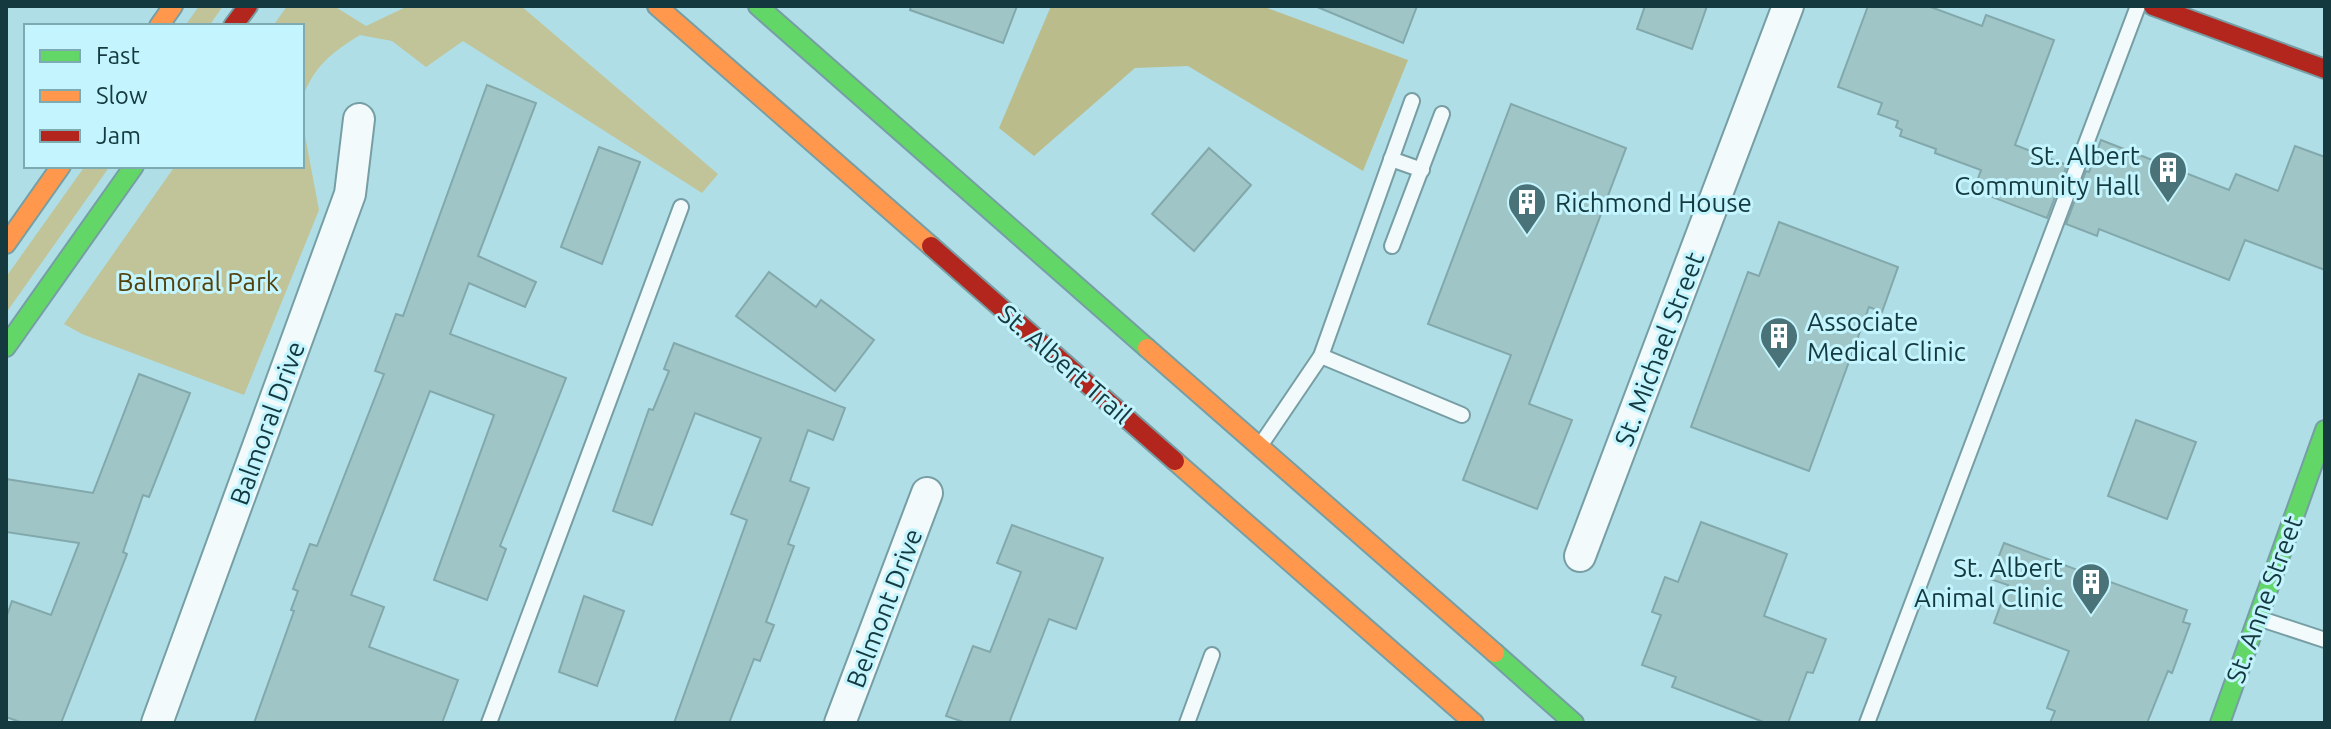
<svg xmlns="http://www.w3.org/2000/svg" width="2331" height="729" viewBox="0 0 2331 729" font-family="Ubuntu,sans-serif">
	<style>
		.green { fill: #c1c498 }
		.forest { fill: #bbbc8c }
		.building { fill: #9fc5c7; stroke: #82a8ab; stroke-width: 2 }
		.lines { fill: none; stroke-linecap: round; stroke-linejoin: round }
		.lane-casing { stroke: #769ea4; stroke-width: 18 }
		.street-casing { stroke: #769ea4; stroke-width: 34 }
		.fast-casing { stroke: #769ea4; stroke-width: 22 }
		.slow-casing { stroke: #769ea4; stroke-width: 22 }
		.jam-casing { stroke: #769ea4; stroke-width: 22 }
		.lane { stroke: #f3fafb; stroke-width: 14 }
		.street { stroke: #f3fafb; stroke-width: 30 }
		.fast { stroke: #63d668; stroke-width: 18 }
		.slow { stroke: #ff974d; stroke-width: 18 }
		.jam { stroke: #b3261e; stroke-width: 18 }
		.labels { text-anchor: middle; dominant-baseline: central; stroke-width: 6; stroke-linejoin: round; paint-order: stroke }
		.poi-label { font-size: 26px; fill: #14393f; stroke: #c4f5fe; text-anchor: end }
		.park-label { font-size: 26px; fill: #54420d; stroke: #c4f5fe }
		.street-label { font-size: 26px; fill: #14393f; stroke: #c4f5fe }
	</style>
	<rect width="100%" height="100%" fill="#afdee6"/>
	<g class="green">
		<polygon points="199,6 223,6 209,26 185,26"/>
		<path d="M287,6h47l32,20 42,-20h113l197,168 -16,19 -239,-152 -37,26 -34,-26 -32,-6c-29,18 -46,31 -58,64v-73h-29z"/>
		<polygon points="302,120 319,210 244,395 82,334 64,324 175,166 302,166"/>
		<polygon points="85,166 110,166 6,313 6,277"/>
	</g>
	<polygon class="forest" points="1051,6 1262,6 1408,60 1363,171 1188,66 1135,68 1034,156 999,128"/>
	<g class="building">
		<polygon points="911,6 1017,6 1003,43 910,10"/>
		<polygon points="1315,6 1417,6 1403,43"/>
		<polygon points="1645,6 1707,6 1692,49 1637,29"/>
		<polygon points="1868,6 1928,6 1982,26 1986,15 2054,40 2015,145 2067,165 2047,218 1974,190 1981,170 1935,153 1936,149 1900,136 1902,130 1896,127 1898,121 1878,114 1882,103 1838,87"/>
		<polygon points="487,85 536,103 478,256 536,282 525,307 469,283 450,334 566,378 500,546 506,549 487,600 434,580 494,415 430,391 351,595 384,607 369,647 458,680 442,723 254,723 294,611 291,610 298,591 293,589 310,544 317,546 347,469 384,374 375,371 396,314 403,316"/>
		<polygon points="1511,104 1626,148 1529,404 1572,420 1537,509 1463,480 1511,355 1428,324"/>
		<polygon points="2101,140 2229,190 2236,174 2278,191 2295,146 2325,157 2325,270 2245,240 2229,280 2099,229 2097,236 2066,224 2086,171 2089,172"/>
		<polygon points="599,147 640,162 602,264 561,247"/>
		<polygon points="1209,148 1251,185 1194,251 1152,214"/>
		<polygon points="1779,222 1898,267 1882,312 1869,307 1809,471 1691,427 1748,272 1759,276"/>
		<polygon points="769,272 816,307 821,300 874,340 835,391 736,316"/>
		<polygon points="674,343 845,408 833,440 808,430 790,481 809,488 788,544 794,546 766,622 774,625 760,661 754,659 729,723 674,723 747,520 731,514 761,438 695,413 652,525 613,511 649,409 653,410 669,371 664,369"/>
		<polygon points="139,374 190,393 149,497 143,495 123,552 127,554 61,723 23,723 6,717 6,618 12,601 51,615 79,543 6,532 6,479 93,493"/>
		<polygon points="2136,420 2196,442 2167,519 2108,496"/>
		<polygon points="1701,522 1787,554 1764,616 1826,639 1813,673 1807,672 1788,723 1766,723 1672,687 1676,677 1642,665 1661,615 1652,612 1665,577 1678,582"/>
		<polygon points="1012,525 1103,558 1076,629 1049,619 1009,723 966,723 946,716 973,646 990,652 1021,572 997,563"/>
		<polygon points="2004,543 2187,610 2183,622 2190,624 2172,673 2168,671 2147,723 2050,723 2055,711 2047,708 2069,651 1994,623 2008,585 1990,579"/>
		<polygon points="584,596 624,611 597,686 559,672"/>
	</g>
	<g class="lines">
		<g class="lane-casing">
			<g id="lane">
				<polyline points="1391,159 1422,170"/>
				<polyline points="1392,246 1442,114"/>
				<polyline points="1321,356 1462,415"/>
				<polyline points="1262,443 1321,356 1412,101"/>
				<polyline points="2261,619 2325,640"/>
				<polyline points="489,723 681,207"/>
				<polyline points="1187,723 1212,655"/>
				<polyline points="1867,723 2138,6"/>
			</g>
		</g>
		<g class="street-casing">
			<g id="street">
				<polyline points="1580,556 1788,6"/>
				<polyline points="157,723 350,194 359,119"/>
				<polyline points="840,723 927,493"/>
			</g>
		</g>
		<g class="fast-casing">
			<g id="fast">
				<polyline points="758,6 1147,348"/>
				<polyline points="6,347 134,166"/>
				<polyline points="1495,653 1574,723"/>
				<polyline points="2220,723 2325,430"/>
			</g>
		</g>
		<g class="slow-casing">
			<g id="slow">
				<polyline points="657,6 931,246"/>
				<polyline points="159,26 173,6"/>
				<polyline points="6,244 61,166"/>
				<polyline points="1147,348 1495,653"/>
				<polyline points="1175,461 1474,723"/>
			</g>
		</g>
		<g class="jam-casing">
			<g id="jam">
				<polyline points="2153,6 2325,69"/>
				<polyline points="233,26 248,6"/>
				<polyline points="931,246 1175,461"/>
			</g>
		</g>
		<use href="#lane" class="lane"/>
		<use href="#street" class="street"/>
		<use href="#fast" class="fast"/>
		<use href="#slow" class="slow"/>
		<use href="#jam" class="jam"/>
	</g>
	<defs>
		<g id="building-pin" transform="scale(2)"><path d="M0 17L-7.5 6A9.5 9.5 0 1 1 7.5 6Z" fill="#4a7379" stroke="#c4f5fe"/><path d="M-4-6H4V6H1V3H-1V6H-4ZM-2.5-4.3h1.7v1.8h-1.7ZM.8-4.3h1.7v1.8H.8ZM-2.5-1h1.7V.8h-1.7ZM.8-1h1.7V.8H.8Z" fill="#fff"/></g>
	</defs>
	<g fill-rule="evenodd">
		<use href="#building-pin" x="2168" y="170"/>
		<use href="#building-pin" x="1527" y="202"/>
		<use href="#building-pin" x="1779" y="336"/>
		<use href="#building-pin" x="2091" y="582"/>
	</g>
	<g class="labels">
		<g class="poi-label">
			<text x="2140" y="155">St. Albert<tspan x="2140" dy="30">Community Hall</tspan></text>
			<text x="1555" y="202" text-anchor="start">Richmond House</text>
			<text x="1807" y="321" text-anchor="start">Associate<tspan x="1807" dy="30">Medical Clinic</tspan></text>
			<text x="2063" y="567">St. Albert<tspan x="2063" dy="30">Animal Clinic</tspan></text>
		</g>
		<g class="park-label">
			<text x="198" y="281">Balmoral Park</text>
		</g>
		<g class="street-label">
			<text transform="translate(1659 349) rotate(-69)">St. Michael Street</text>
			<text transform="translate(1065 364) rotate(41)">St. Albert Trail</text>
			<text transform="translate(267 423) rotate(-70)">Balmoral Drive</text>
			<text transform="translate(2264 599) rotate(-70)">St. Anne Street</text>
			<text transform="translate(884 608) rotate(-69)">Belmont Drive</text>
		</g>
	</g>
	<rect width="2331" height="729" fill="none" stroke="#14393f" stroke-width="16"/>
	<rect x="24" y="24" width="280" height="144" fill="#c4f5fe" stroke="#7eaab2" stroke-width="2"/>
	<rect x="40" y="50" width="40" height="12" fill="#63d668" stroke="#7eaab2" stroke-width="2"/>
	<text x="96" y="64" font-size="24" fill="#14393f">Fast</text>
	<rect x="40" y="90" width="40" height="12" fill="#ff974d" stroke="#7eaab2" stroke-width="2"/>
	<text x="96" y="104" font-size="24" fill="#14393f">Slow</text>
	<rect x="40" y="130" width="40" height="12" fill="#b3261e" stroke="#7eaab2" stroke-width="2"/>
	<text x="96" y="144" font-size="24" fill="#14393f">Jam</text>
</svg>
